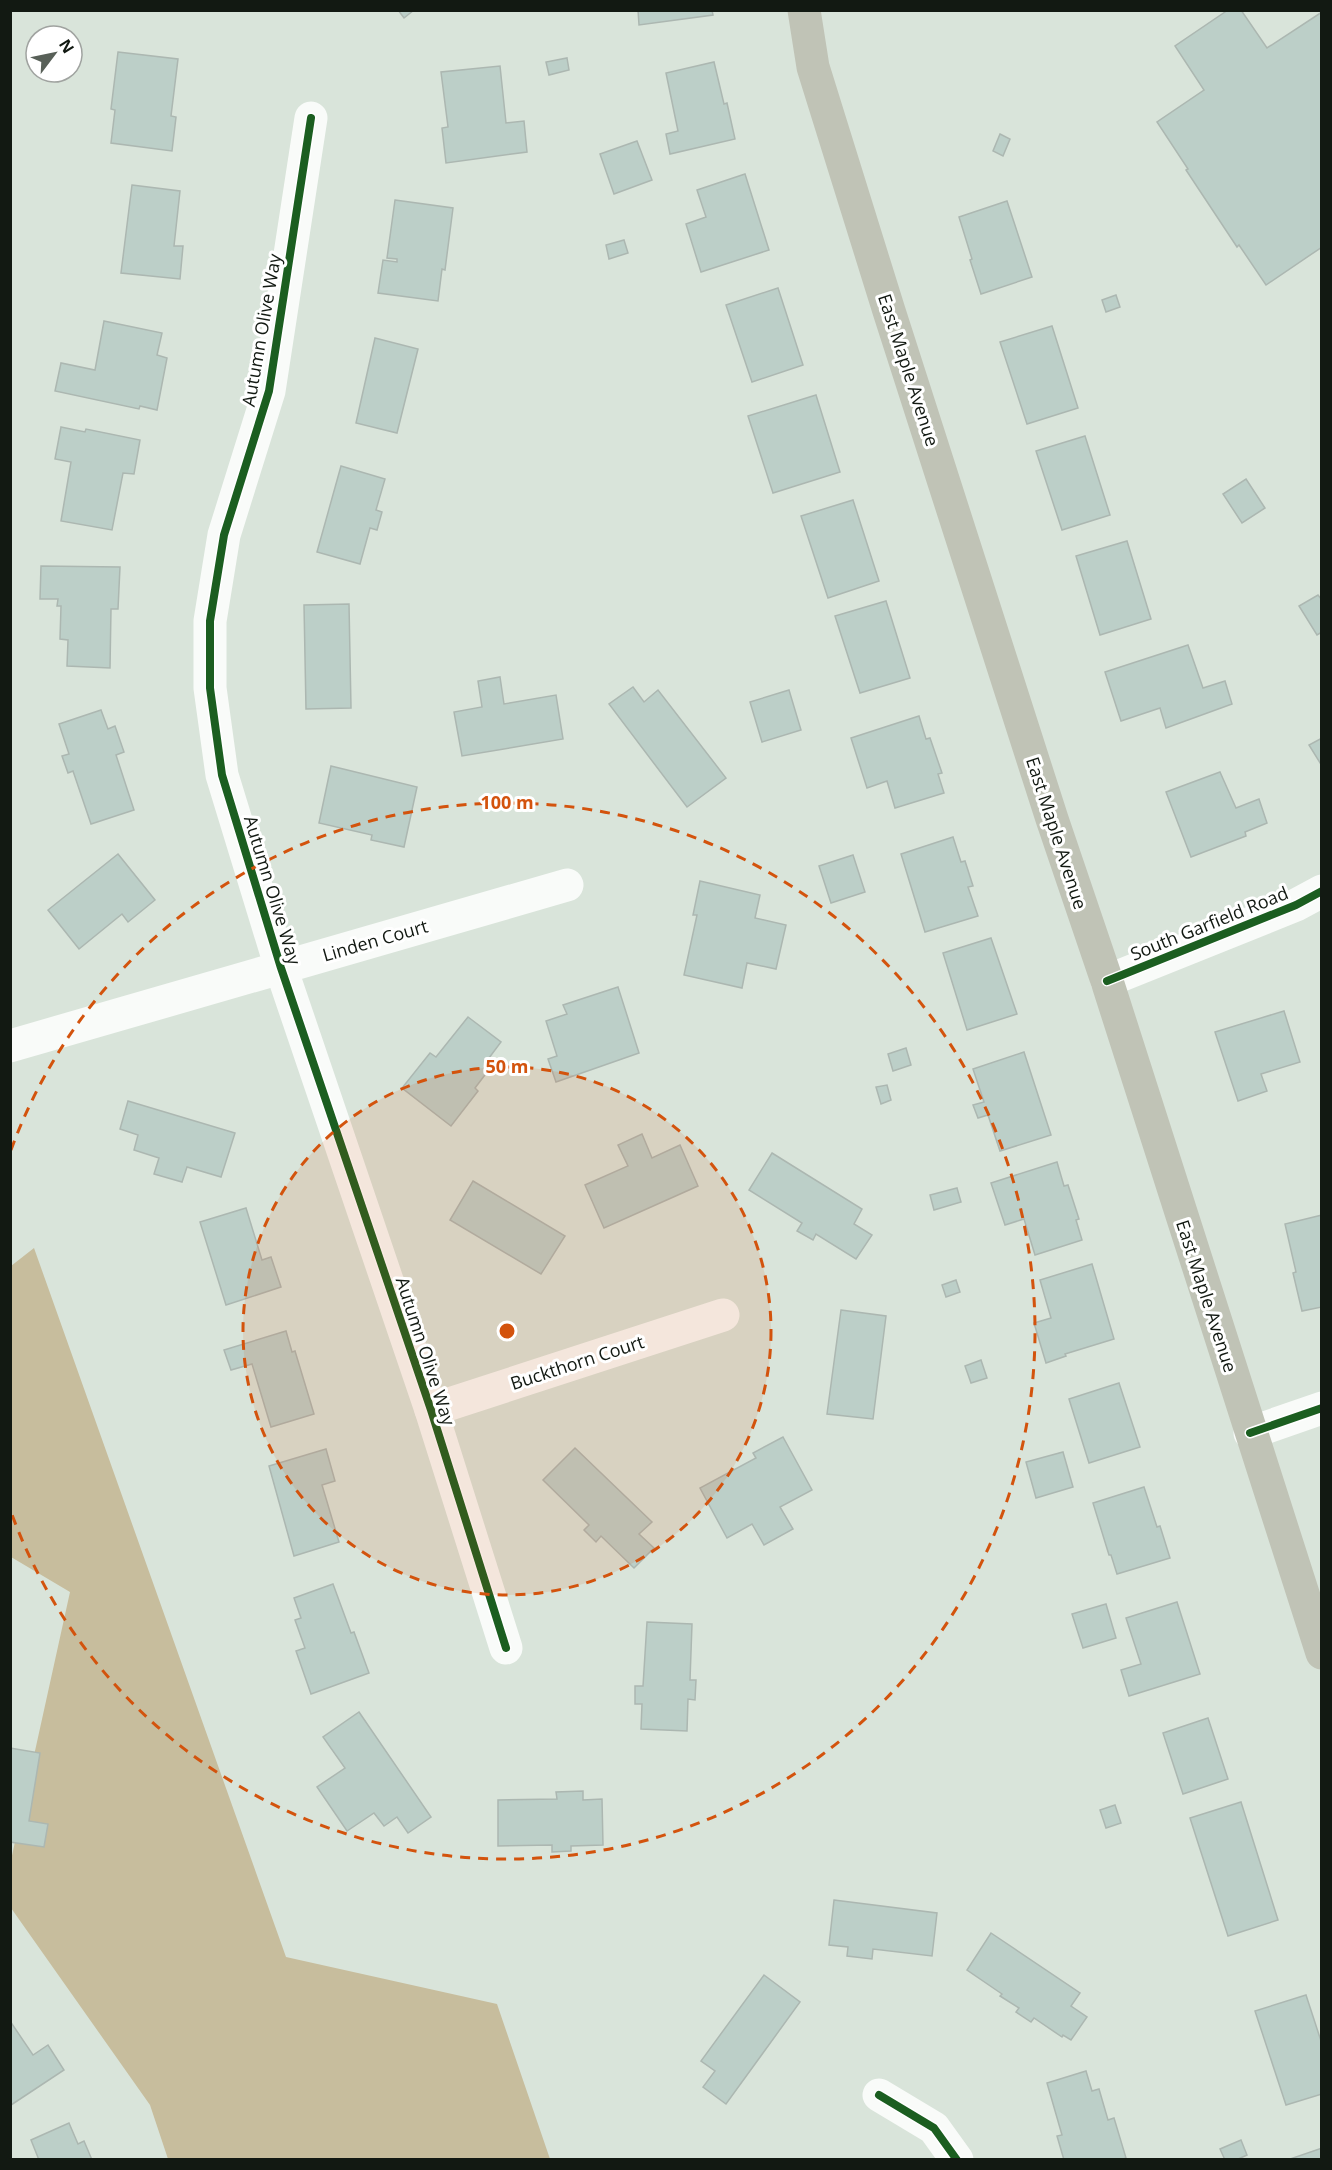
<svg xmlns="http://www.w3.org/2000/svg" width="1332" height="2170" viewBox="0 0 1332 2170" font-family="'Open Sans',sans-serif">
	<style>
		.forest { fill: #c7bd9d }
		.building { fill: #bccfc8; stroke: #acb7b1; stroke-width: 1.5 }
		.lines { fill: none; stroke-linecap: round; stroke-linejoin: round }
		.minor { stroke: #f9fbf9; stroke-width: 33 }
		.major { stroke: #c0c3b6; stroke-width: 33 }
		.cycleway-casing { stroke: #fff; stroke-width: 11 }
		.cycleway { stroke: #1b5e20; stroke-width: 8 }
		.ring { fill: none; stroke: #d3530d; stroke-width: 3; stroke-dasharray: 10 8 }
		.labels { text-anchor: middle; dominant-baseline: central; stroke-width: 6; stroke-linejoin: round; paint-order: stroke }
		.street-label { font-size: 18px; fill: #121912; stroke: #fff }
		.centre { fill: #d3530d; stroke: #fff; stroke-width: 3 }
		.ring-label { font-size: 18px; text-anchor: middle; font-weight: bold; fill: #d3530d; stroke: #fff; stroke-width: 6; stroke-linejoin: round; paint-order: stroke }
	</style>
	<rect width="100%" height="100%" fill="#d9e4da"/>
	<polygon class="forest" points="34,1248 286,1957 497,2004 550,2159 168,2159 150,2105 11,1908 11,1860 70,1592 11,1557 11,1266"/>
	<g class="building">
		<polygon points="398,10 414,10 404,18"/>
		<polygon points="638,10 712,10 713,15 639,25"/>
		<polygon points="1228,10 1241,10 1267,48 1322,12 1322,247 1266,285 1239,245 1237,247 1186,170 1188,169 1157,122 1204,90 1175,46"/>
		<polygon points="118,52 178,59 171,116 176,117 172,151 111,143 115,110 111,109"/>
		<polygon points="567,58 569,70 549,75 546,62"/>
		<polygon points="714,62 724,104 727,103 735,139 670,154 666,134 678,131 666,73"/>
		<polygon points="500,66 506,123 524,121 527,152 446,163 442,128 448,127 441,72"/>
		<polygon points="1000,134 1010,139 1003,156 993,151"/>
		<polygon points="637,141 652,180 614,194 600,154"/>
		<polygon points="745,174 769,250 701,272 686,224 706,217 697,190"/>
		<polygon points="132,185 180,191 174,246 183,246 180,279 121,273"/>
		<polygon points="395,200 453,208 445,270 442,269 438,301 378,293 383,260 397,262 397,259 387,258"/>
		<polygon points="1007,201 1032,277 981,294 970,260 972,259 959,217"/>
		<polygon points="624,240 628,253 609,259 606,245"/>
		<polygon points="778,288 803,365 752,382 726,305"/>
		<polygon points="1116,295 1120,307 1106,312 1102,300"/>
		<polygon points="104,321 162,333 157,355 167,358 157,410 140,406 139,409 55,391 61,363 95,370"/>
		<polygon points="1052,326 1078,408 1027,424 1000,342"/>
		<polygon points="375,338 418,349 397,433 356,423"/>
		<polygon points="816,395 840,472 773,493 748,416"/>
		<polygon points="61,427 85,432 86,429 140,440 134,474 123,473 112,530 61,521 71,462 55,459"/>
		<polygon points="1085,436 1110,515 1062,530 1036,451"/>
		<polygon points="341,466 385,479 376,510 382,512 377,530 370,528 360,564 317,552"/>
		<polygon points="1246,479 1265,508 1242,523 1223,494"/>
		<polygon points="853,500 879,581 828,598 801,516"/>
		<polygon points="1127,541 1151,619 1100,635 1076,556"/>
		<polygon points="41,566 120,567 118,609 111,609 110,668 67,666 68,640 60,639 61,606 57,606 58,599 40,599"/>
		<polygon points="1318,595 1322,600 1322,632 1317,635 1299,606"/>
		<polygon points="886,601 910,678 860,693 835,616"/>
		<polygon points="349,604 351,708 306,709 304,605"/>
		<polygon points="1188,645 1203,688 1225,681 1232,704 1166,728 1160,708 1121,721 1105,672"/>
		<polygon points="500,677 504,704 556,695 563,739 462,756 454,712 482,707 478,681"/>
		<polygon points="633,687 644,702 658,690 726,778 687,807 609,704"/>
		<polygon points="789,690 801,730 762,742 750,702"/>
		<polygon points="101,710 108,729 115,726 124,752 116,755 134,810 91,824 73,771 68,773 62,756 69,754 59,724"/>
		<polygon points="919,716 926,739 930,738 942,773 938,774 944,793 895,808 887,781 867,788 851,738"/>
		<polygon points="1322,738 1322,766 1309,745"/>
		<polygon points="331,766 417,787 404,847 371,840 372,835 319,823"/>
		<polygon points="1220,772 1236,808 1259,799 1267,823 1245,832 1246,836 1191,857 1166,792"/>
		<polygon points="953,837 961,862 965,861 973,886 968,887 978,916 925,932 901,854"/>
		<polygon points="118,854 155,900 128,922 122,914 79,949 48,910"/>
		<polygon points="853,855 865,892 831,903 819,866"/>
		<polygon points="700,881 760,895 755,918 786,925 776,969 747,963 742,988 684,975 697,915 693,915"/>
		<polygon points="991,938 1017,1014 967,1030 943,953"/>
		<polygon points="618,987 639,1053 556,1082 548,1059 557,1056 546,1021 567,1014 563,1005"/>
		<polygon points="1284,1011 1300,1062 1261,1074 1267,1091 1238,1101 1215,1032"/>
		<polygon points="468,1017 501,1042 489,1058 494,1063 475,1088 478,1091 451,1126 402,1088 430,1053 436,1057"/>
		<polygon points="906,1048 911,1065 893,1071 888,1054"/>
		<polygon points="1024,1052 1051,1135 1000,1151 988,1115 978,1118 973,1105 984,1102 973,1069"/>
		<polygon points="887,1085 891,1100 881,1104 876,1087"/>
		<polygon points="128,1101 235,1133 221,1177 187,1167 182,1182 154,1174 159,1158 134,1150 138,1135 120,1129"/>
		<polygon points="642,1134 652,1158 680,1145 698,1186 604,1228 585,1185 628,1166 618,1145"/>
		<polygon points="772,1153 862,1209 854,1224 872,1235 856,1259 816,1234 813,1240 797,1231 802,1223 749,1190"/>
		<polygon points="1057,1162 1064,1186 1068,1185 1079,1219 1076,1220 1082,1240 1035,1255 1024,1219 1005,1225 991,1183"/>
		<polygon points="473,1181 565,1236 541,1274 450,1220"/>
		<polygon points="957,1188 961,1202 934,1210 930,1195"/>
		<polygon points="246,1208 262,1260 271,1257 281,1287 226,1305 200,1222"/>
		<polygon points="1322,1215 1322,1307 1302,1311 1293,1273 1296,1272 1285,1224"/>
		<polygon points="1092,1264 1114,1339 1065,1354 1066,1356 1046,1363 1034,1323 1051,1318 1040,1280"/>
		<polygon points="956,1280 960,1292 946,1297 942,1285"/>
		<polygon points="841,1310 886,1316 873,1419 827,1414"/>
		<polygon points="286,1331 292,1352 295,1351 314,1414 271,1427 252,1364 231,1370 224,1350"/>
		<polygon points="981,1360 987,1378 971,1383 965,1366"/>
		<polygon points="1119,1383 1140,1447 1089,1463 1069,1399"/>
		<polygon points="783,1437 812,1490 780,1507 793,1529 764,1545 752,1524 727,1538 700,1488 756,1458 753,1453"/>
		<polygon points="575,1448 652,1522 639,1534 654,1548 634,1568 601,1536 596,1542 584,1530 589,1525 543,1480"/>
		<polygon points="326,1449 335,1481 322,1485 339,1542 294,1556 269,1466"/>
		<polygon points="1063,1452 1073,1487 1036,1498 1026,1462"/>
		<polygon points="1144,1487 1157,1527 1160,1526 1170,1558 1117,1574 1111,1555 1109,1555 1093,1503"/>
		<polygon points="333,1584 351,1633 354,1632 369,1673 311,1694 296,1651 305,1648 295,1620 301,1618 294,1598"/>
		<polygon points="1177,1602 1200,1674 1129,1696 1121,1670 1141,1664 1126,1618"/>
		<polygon points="1106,1604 1116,1638 1083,1648 1072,1614"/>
		<polygon points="647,1622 692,1624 690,1680 696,1680 695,1700 688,1699 687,1731 641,1729 642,1704 635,1704 635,1686 643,1686"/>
		<polygon points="359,1712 431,1817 408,1833 397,1817 384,1826 374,1813 347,1831 317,1787 345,1768 323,1737"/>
		<polygon points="1208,1718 1228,1779 1183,1794 1163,1733"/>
		<polygon points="10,1748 40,1753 29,1821 48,1824 44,1847 10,1842"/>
		<polygon points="583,1791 583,1800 602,1799 603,1845 571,1846 571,1851 552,1852 552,1845 498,1846 498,1800 557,1799 556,1792"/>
		<polygon points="1241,1802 1278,1920 1228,1936 1190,1818"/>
		<polygon points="1115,1805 1121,1823 1106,1828 1100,1810"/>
		<polygon points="834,1900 937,1913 932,1956 873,1949 872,1959 847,1956 848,1947 829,1945"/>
		<polygon points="991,1933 1080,1993 1071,2006 1087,2017 1071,2040 1063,2035 1062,2037 1034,2018 1031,2022 1016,2012 1019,2008 1000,1996 1002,1994 967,1970"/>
		<polygon points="764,1975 800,2002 726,2104 703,2087 715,2071 701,2061"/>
		<polygon points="1306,1995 1322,2044 1322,2094 1286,2105 1255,2011"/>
		<polygon points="10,2021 33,2055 48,2045 64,2070 11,2105"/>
		<polygon points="1086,2071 1092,2091 1099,2089 1108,2120 1114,2118 1126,2158 1120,2160 1064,2160 1057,2136 1062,2135 1047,2083"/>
		<polygon points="69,2123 78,2144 84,2141 92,2160 39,2160 31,2140"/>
		<polygon points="1241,2140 1247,2155 1236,2160 1225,2160 1220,2149"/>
		<polygon points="1322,2148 1322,2160 1290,2160 1290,2159"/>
	</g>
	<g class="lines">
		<g class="minor">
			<polyline points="311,118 269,391 224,535 210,621 210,688 222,775 281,968 431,1410 506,1648"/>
			<polyline points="1107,981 1296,905 1322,891"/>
			<polyline points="10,1046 567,885"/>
			<polyline points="431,1410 723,1315"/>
			<polyline points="1250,1433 1322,1408"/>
			<polyline points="879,2095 934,2128 957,2160"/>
		</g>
		<polyline class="major" points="804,10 813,67 889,311 1052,819 1107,981 1322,1653"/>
		<g class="cycleway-casing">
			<g id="cycleway">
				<polyline points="311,118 269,391 224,535 210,621 210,688 222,775 281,968 431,1410 506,1648"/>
				<polyline points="1107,981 1296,905 1322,891"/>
				<polyline points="1250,1433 1322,1408"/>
				<polyline points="879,2095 934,2128 957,2160"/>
			</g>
		</g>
		<use href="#cycleway" class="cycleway"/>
	</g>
	<circle cx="507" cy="1331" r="264" fill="#d3530d" fill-opacity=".12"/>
	<g class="ring">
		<circle cx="507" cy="1331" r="264"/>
		<path d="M11 1150A528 528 0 1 1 11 1512"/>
	</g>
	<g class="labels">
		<g class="street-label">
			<text transform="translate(261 330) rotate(-80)">Autumn Olive Way</text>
			<text transform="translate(909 370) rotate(72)">East Maple Avenue</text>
			<text transform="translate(1057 833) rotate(72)">East Maple Avenue</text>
			<text transform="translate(273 890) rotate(73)">Autumn Olive Way</text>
			<text transform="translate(1209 923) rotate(-22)">South Garfield Road</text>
			<text transform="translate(375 940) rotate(-16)">Linden Court</text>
			<text transform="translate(1207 1296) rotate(72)">East Maple Avenue</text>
			<text transform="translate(426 1351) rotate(72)">Autumn Olive Way</text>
			<text transform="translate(577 1362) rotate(-18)">Buckthorn Court</text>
		</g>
	</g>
	<circle cx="507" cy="1331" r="9" class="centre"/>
	<g class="ring-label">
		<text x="507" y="809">100 m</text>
		<text x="507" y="1073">50 m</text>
	</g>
	<rect width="1332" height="2170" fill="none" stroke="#121912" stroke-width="24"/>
	<g transform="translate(54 54) rotate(58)"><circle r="28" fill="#ffffff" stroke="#a0a3a0" stroke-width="1.5"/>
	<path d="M0-4.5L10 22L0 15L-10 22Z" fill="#586058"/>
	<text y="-9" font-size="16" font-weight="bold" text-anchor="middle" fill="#121912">N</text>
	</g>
</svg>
